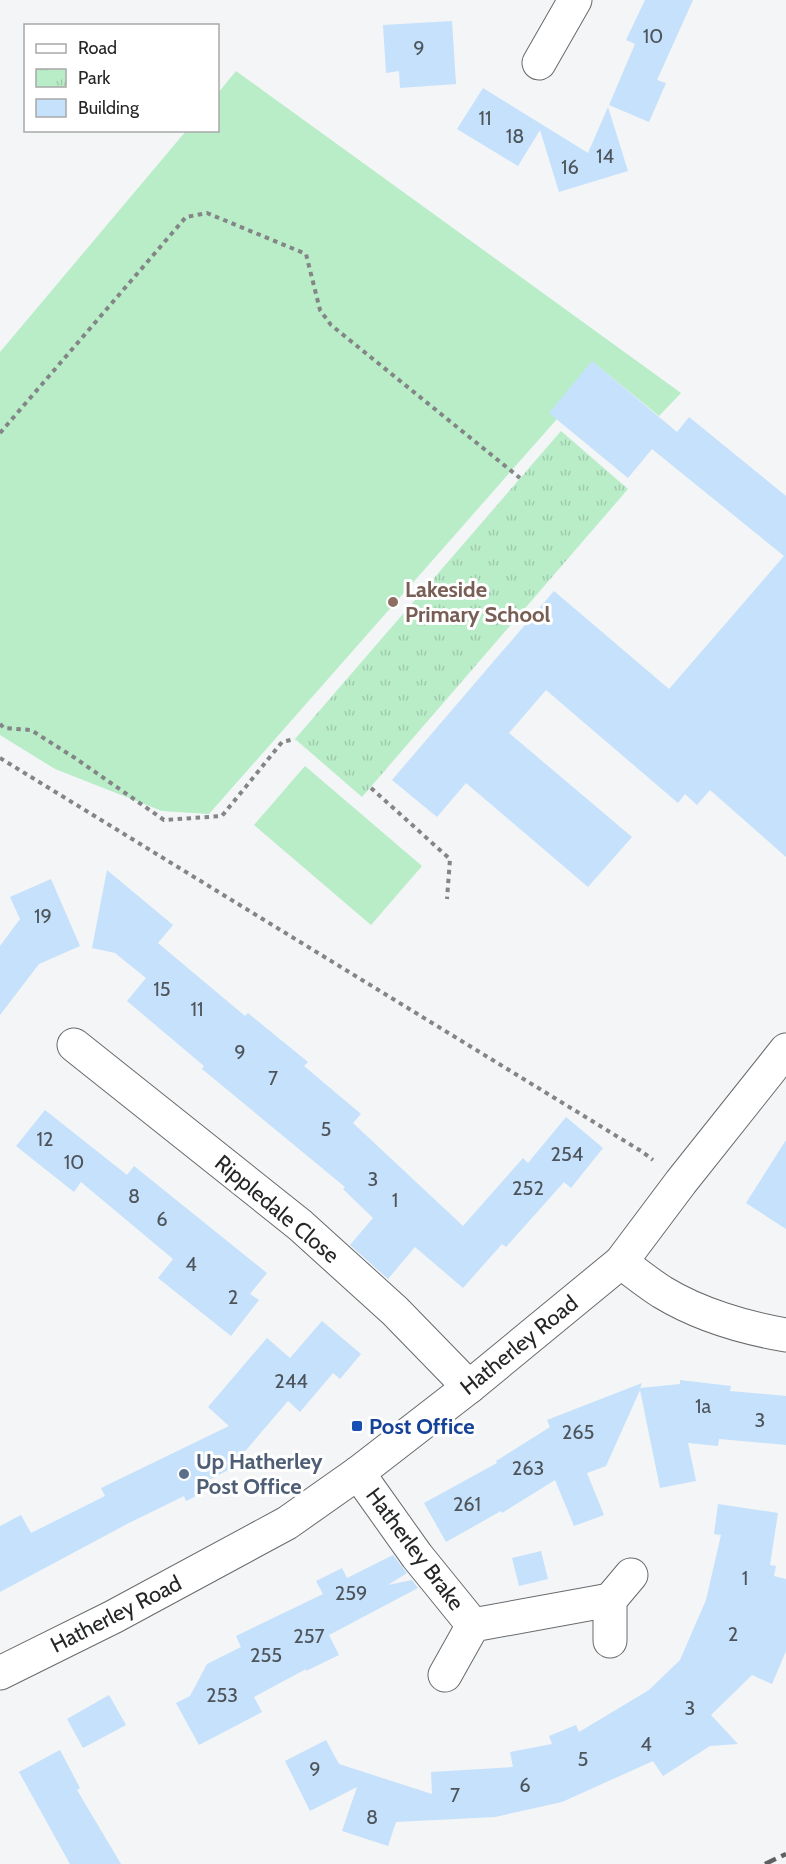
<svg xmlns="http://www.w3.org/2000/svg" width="786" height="1864" viewBox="0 0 786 1864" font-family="Cabin,sans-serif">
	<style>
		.green { fill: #b9edc8 }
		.park { fill: url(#park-tufts) }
		.building { fill: #c6e1fb }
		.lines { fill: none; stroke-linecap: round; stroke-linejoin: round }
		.street-casing { stroke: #686a6c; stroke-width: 35 }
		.path { stroke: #848586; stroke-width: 4; stroke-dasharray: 4.5 4.5; stroke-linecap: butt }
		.street { stroke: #fff; stroke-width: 33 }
		.rail { stroke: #5f6060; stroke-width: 4.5; stroke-dasharray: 12 6; stroke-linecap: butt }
		.education-dot { fill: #8d6e63; stroke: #fff; stroke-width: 2 }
		.transit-dot { fill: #1a4fb4; stroke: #fff; stroke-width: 2 }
		.service-dot { fill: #5c6f8a; stroke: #fff; stroke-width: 2 }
		.labels { text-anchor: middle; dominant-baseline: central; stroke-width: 6; stroke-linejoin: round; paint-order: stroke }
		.number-label { font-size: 20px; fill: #4d555b }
		.education-label { font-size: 22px; font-weight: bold; fill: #785e54; stroke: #fff; text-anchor: start }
		.street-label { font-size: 22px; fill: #252626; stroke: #fff }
		.transit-label { font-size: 22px; font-weight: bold; fill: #164399; stroke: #fff; text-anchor: start }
		.service-label { font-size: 22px; font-weight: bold; fill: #4e5e75; stroke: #fff; text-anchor: start }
	</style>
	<defs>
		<pattern id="park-tufts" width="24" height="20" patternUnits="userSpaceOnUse" patternTransform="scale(1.5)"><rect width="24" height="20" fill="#b9edc8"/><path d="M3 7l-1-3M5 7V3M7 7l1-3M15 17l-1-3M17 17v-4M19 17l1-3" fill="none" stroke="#9fcbac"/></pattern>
	</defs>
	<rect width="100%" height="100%" fill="#f3f5f7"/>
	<g class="green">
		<polygon points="236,71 681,393 659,416 593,362 557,419 209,814 162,811 55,769 0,735 0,352 186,131 218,130 218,93"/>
		<polygon points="305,766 422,866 371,925 254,825"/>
	</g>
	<polygon class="park" points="561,431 628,489 362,797 295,739"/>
	<g class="building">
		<polygon points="645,0 693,0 657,80 666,83 649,122 609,105 635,44 626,40"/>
		<polygon points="452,21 456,84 400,88 399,71 386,73 383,25"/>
		<polygon points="483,88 588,153 608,107 628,171 559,192 540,130 518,166 457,129"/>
		<polygon points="592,361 677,432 689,417 786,496 786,857 710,790 697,805 685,794 678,803 546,690 509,733 632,837 588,887 466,783 437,817 392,780 554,591 669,689 784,556 652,449 628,478 549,413"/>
		<polygon points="107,870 173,925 158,943 245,1016 248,1013 308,1062 304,1066 361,1114 353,1123 463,1226 523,1158 528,1163 566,1117 603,1148 571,1188 564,1182 506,1247 502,1244 463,1288 415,1247 388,1279 350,1245 373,1218 343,1189 345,1187 202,1069 204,1066 127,1001 146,978 115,953 92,948"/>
		<polygon points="51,879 80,946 39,964 0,1015 0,946 20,919 10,897"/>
		<polygon points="45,1110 127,1175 134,1166 267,1273 250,1294 259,1300 231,1336 158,1278 173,1259 81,1182 74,1192 16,1146"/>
		<polygon points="786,1140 786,1229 746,1203"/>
		<polygon points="322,1321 361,1354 340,1379 333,1373 300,1412 288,1401 230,1469 209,1480 213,1488 186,1501 184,1496 127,1524 0,1592 0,1526 21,1515 31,1533 105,1496 101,1488 229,1426 208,1407 267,1338 290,1358"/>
		<polygon points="680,1380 731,1386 730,1391 786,1396 786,1445 719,1439 718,1446 688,1443 696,1481 660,1488 640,1390 606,1466 587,1473 604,1515 574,1526 555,1480 502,1513 501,1511 446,1542 424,1503 497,1463 496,1461 550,1427 547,1420 642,1383 640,1388 680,1384"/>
		<polygon points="718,1504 778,1513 770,1565 776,1566 774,1576 786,1579 786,1651 772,1684 752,1675 711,1715 738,1744 710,1746 663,1776 653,1761 562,1802 495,1817 396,1822 388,1846 342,1831 357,1787 310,1811 285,1761 326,1740 339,1764 432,1794 431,1772 513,1767 510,1752 552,1744 549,1736 576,1725 579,1732 649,1690 680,1660 706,1600 721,1535 714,1534"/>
		<polygon points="541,1551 548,1579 519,1586 512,1558"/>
		<polygon points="393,1555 407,1573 388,1585 412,1580 418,1588 329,1635 339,1655 306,1671 306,1669 254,1697 262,1712 199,1745 176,1703 190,1696 207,1664 241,1647 236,1636 323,1594 316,1581 342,1568 347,1578"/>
		<polygon points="109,1695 126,1725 83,1748 67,1719"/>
		<polygon points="60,1750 80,1788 77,1790 121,1864 70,1864 19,1772"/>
	</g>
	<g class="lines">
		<g class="street-casing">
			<g id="street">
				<polyline points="539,63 575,0"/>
				<polyline points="74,1045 300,1225 395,1311 469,1387"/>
				<path d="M621,1262c13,10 27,21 41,30 36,22 83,36 124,43"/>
				<polyline points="358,1473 417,1556 473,1625"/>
				<polyline points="610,1641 610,1600 631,1575"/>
				<polyline points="0,1673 113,1617 287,1523 358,1473 469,1387 621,1262 681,1182 786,1050"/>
				<polyline points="445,1675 473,1625 610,1600"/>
			</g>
		</g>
		<g class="path">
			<polyline points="0,433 186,217 207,213 306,254 320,310 331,325 520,478"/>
			<polyline points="0,724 4,728 31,730 75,758 164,820 222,816 282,742 295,739"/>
			<polyline points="0,758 641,1151 653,1160"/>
			<polyline points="371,788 450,859 447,899"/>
		</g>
		<use href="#street" class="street"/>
		<polyline class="rail" points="765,1864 786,1854"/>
	</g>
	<circle class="education-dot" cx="393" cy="602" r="6"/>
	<rect class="transit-dot" x="351" y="1420" width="12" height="12" rx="3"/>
	<circle class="service-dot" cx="184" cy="1474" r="6"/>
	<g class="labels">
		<g class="number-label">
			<text x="653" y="36">10</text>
			<text x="419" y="48">9</text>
			<text x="485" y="118">11</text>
			<text x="515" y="136">18</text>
			<text x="605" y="156">14</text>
			<text x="570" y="167">16</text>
			<text x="43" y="916">19</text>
			<text x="162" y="989">15</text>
			<text x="197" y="1009">11</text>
			<text x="240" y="1052">9</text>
			<text x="273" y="1078">7</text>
			<text x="326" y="1129">5</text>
			<text x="45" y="1139">12</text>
			<text x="567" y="1154">254</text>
			<text x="74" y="1162">10</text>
			<text x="373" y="1179">3</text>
			<text x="528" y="1188">252</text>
			<text x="134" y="1196">8</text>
			<text x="395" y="1200">1</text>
			<text x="162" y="1219">6</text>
			<text x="191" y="1264">4</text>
			<text x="233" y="1297">2</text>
			<text x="291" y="1381">244</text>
			<text x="703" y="1406">1a</text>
			<text x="760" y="1420">3</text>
			<text x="578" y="1432">265</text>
			<text x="528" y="1468">263</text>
			<text x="467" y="1504">261</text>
			<text x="745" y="1578">1</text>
			<text x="351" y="1593">259</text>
			<text x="733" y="1634">2</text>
			<text x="309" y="1636">257</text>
			<text x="266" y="1655">255</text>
			<text x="222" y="1695">253</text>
			<text x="690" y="1708">3</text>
			<text x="646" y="1744">4</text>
			<text x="583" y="1759">5</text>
			<text x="315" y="1769">9</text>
			<text x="525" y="1785">6</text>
			<text x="455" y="1795">7</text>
			<text x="372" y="1817">8</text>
		</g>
		<g class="education-label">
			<text x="405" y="589">Lakeside<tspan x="405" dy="25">Primary School</tspan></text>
		</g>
		<g class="street-label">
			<text transform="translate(277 1209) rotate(40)">Rippledale Close</text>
			<text transform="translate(519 1345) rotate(-39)">Hatherley Road</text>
			<text transform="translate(415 1549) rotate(53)">Hatherley Brake</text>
			<text transform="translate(116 1614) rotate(-27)">Hatherley Road</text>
		</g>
		<g class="transit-label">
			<text x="369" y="1426">Post Office</text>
		</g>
		<g class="service-label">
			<text x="196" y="1461">Up Hatherley<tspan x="196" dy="25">Post Office</tspan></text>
		</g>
	</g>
	<rect x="24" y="24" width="195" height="108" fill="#ffffff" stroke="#a8a8a8" stroke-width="1.5"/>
	<rect x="36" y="44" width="30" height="9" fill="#ffffff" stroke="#a8a8a8" stroke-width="1.5"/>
	<text x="78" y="54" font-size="18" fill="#252626">Road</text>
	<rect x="36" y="69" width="30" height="18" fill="url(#park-tufts)" stroke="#a8a8a8" stroke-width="1.5"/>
	<text x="78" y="84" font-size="18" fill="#252626">Park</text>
	<rect x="36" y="99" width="30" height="18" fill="#c6e1fb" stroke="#a8a8a8" stroke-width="1.5"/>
	<text x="78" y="114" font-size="18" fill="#252626">Building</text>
</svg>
